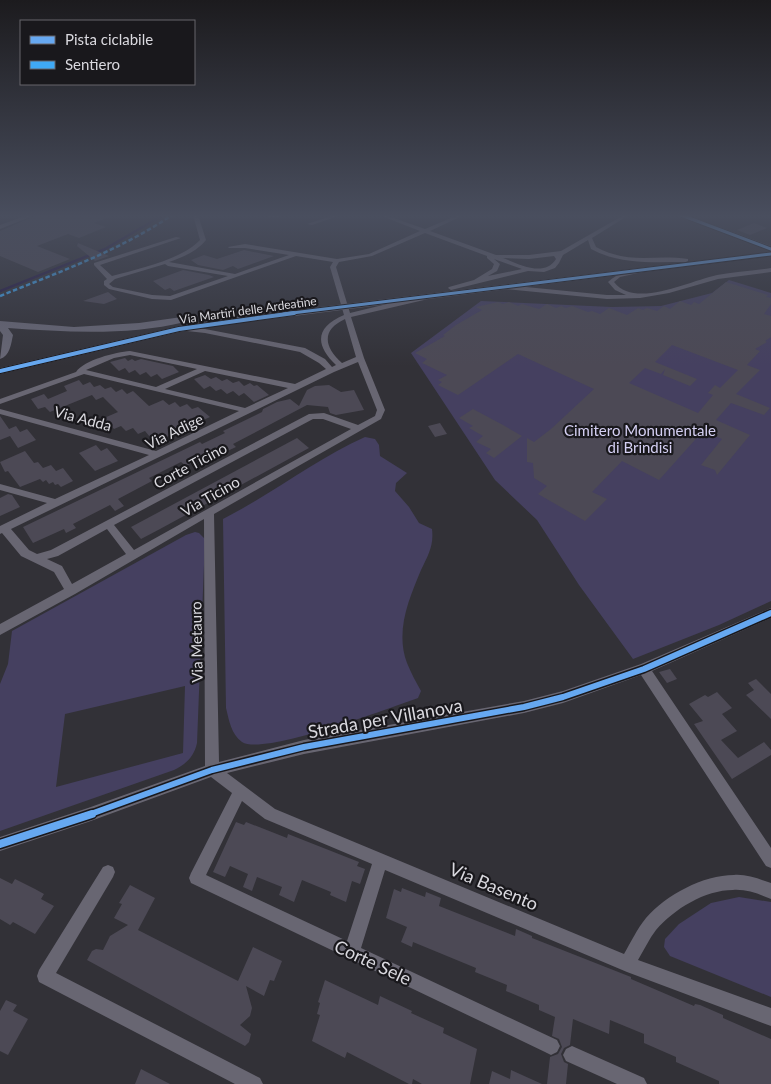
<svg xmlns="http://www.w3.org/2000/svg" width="771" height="1084" viewBox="0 0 771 1084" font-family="Lato,sans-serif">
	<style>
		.green { fill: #454060; fill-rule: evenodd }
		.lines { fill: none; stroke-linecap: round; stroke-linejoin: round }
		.stream { stroke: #241846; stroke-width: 2.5 }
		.building { fill: #4c4955; fill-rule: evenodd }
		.street { fill: #686672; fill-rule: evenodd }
		.secondary { fill: #696876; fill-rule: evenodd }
		.quiet { stroke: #3fa9f5; stroke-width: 2.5; stroke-dasharray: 4.5 2.5; stroke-linecap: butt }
		.cycleway-far3-casing { stroke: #19181c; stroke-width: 5 }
		.cycleway-far2-casing { stroke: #19181c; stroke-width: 6 }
		.cycleway-far1-casing { stroke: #19181c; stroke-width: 9 }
		.cycleway-casing { stroke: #19181c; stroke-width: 11 }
		.cycleway-far3 { stroke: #66a8f1; stroke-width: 3 }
		.cycleway-far2 { stroke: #66a8f1; stroke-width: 4 }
		.cycleway-far1 { stroke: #66a8f1; stroke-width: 6 }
		.cycleway { stroke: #66a8f1; stroke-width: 8 }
		.labels { text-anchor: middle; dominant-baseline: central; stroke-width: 4.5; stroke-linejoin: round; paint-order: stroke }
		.far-street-label { font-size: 12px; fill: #dad9df; stroke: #19181c }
		.street-label { font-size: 15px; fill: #dad9df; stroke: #19181c }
		.park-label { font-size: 15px; fill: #d5d0f3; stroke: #19181c }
		.near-street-label { font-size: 18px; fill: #dad9df; stroke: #19181c }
	</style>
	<rect width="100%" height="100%" fill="#323137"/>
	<g class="green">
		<polygon points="729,280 771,293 771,601 719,625 633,659 579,585 537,520 495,480 411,353 481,301 612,307 661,306 712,293"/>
		<path d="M365,437l10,2 4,6 1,11 27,17 -11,10 -1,8 14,16 10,16 13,6c2,17 -4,26 -11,41 -12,29 -26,61 -14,93 4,10 9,19 14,28l-3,7c-29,10 -154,58 -176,44 -11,-8 -13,-22 -16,-34l-3,-189c49,-25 93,-60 142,-82z"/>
		<path d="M195,532l4,1 6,6 -8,204c-3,14 -11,21 -23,27l-174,61v-147l8,-20 4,-33 174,-96zM185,686l-2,67 -127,34 9,-73z"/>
		<polygon points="739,897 771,902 771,997 670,956 664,947 665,939 679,924 711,903"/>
	</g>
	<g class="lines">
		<polyline class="stream" points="0,291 105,249 163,215"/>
	</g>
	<g class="building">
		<polygon points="37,215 114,215 94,223 106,227 79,238 68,234 37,246 70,259 38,272 0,256 0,231"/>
		<polygon points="754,223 767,228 750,235 737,230"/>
		<polygon points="78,243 109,256 95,261 77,246"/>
		<polygon points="244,250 274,256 238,269 233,266 223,270 198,265 191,260 204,255 217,259"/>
		<polygon points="183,270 209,275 214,277 174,291 170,288 165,290 153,281"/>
		<path d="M726,282l42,13 -2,2 5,1v6l-7,10 7,2v21l-6,4 2,1 -12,7 5,2 -13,14 13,5 -24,24 34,14 -6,7 -33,-12 -15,17 34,15 -33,40 -2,-5 -14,-5 21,-26 -19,-8 -44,49 -37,-19 -30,31 15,7 -22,22 -47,-27 9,-8 -13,-8 -1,-15 -6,-1v-24l7,4 17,-13 43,-40 -76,-35 -60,41 -20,-10 4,-3 -4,-2 9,-5 -25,-12 5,-4 -12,-6 30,-17 -2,-1 13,-10 26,-15 -6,-3 22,-5 5,2 6,-2 9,4 4,-2 17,5 8,-5 9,4 5,-2 5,2 6,-2 16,6 4,-1 8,3 9,-6 18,7 11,-7 5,2 4,-2 10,3 7,-5 6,3 10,-8 11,4 3,-3 5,2zM672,345l66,25 -18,18 -5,-3 -7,8 5,2 -15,18 -69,-30 16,-15 16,6 4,-5 -2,6 27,11 7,-7 -42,-17z"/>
		<polygon points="108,292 117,299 104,304 83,301"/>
		<polygon points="125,358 128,361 132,359 135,361 141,359 173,366 179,372 162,379 157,374 151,377 146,372 140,375 135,370 129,373 125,368 119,371 110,362"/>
		<polygon points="205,375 211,379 216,377 222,381 227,379 233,383 239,381 244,386 250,383 254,386 257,385 269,395 254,402 244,393 239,396 233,391 227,394 221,389 216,391 210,386 204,389 194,379"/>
		<polygon points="79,380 83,385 90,382 94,387 100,385 105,389 111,387 116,392 122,389 127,394 133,391 149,406 163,400 169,405 175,402 180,407 187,404 192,409 198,407 210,417 162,439 157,433 150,437 145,431 138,434 133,428 126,431 121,426 114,429 104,418 118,412 103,397 96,400 92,395 50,412 45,407 38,409 31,399 44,394 48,399 67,391 64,386"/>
		<polygon points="329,385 341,392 354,390 364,410 336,415 330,413 328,407 307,405 233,444 236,447 221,454 217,450 186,466 181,462 149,478 152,481 118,499 124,506 115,511 110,505 73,524 76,528 66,533 64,529 33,543 23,527 200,442 202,444 225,433 223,431 262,412 263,409 277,402 290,399 299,406 307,390 315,386"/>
		<polygon points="473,409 503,425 522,436 494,458 486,453 491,449 476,442 483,436 469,428 473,426 459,418"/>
		<polygon points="0,416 9,429 16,426 20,432 27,429 36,440 18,448 10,436 0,440"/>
		<polygon points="440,423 447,434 435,437 428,426"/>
		<polygon points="297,438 309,448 160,529 141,539 131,527"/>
		<polygon points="96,445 101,451 107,448 118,461 95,471 79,453"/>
		<polygon points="25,451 34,463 38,462 43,468 51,465 56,471 63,468 73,481 61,487 58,484 55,485 53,482 49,484 46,480 43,482 40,479 20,487 8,471 5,472 0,462"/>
		<polygon points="8,494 12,495 20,507 0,516 0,498"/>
		<polygon points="670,669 677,679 667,683 659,672"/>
		<polygon points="756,679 771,694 771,719 746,695 754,690 748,683"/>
		<polygon points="717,692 732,708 722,714 737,731 721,740 738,758 764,742 771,750 771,755 732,779 694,724 703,721 689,704 705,695 708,697"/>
		<polygon points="236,822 244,825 246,822 287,838 288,834 359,862 357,866 365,869 360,884 352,881 346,902 330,895 331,892 302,880 294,902 279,895 282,887 257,877 252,891 243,887 248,874 230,866 225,877 213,872"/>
		<polygon points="0,878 12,884 15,879 35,889 44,894 41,899 54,906 35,934 13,922 10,925 0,919"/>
		<polygon points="130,885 155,898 138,930 238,981 253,947 282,961 274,981 270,980 264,996 246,986 252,1008 250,1016 240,1025 251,1034 249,1042 245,1046 87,960 92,951 96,949 103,950 110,936 128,925 114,918 122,904 119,903"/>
		<polygon points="402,888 425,897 426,892 441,898 439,906 515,936 516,929 532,936 532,938 631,977 631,979 694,1006 695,1004 700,1005 723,1015 723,1018 771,1039 771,1084 719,1084 719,1081 676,1062 676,1057 644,1043 644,1034 610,1020 609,1034 573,1019 570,1045 564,1048 561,1054 564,1062 568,1064 566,1084 547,1084 550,1057 558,1054 562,1047 559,1039 552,1036 555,1017 539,1010 539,1005 506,991 507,985 475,972 476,968 413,942 412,947 401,942 407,927 386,918 394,889 401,892"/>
		<polygon points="325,980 378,1005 380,996 412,1011 411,1013 444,1028 443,1033 477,1049 470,1084 422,1084 413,1079 412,1084 409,1084 347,1052 345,1058 312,1041 320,1015 317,1014 320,1003 318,1002"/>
		<polygon points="6,1000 17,1005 13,1011 28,1019 8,1055 0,1051 0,1011"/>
		<polygon points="141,1069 170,1084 135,1084"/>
		<polygon points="511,1070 542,1084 489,1084 492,1071 510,1079"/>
	</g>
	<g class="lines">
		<g class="street">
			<polygon points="28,215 35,215 0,229 0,225"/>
			<path d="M193,215h5l8,25c-10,12 -23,17 -37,22l66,12 54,-19 -44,-7h-16l-1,-1 17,-3 92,15 32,-5 51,-23 -41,-16h6l40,14 33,-14h6l-34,16 66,24h33l32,-4 63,-36h5l-37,23 4,9c34,18 57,7 92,12v2l-2,1c-33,0 -65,3 -95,-13l-3,-9 -25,15 -4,8 -4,5 -11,4 -16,-1 -77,19 -3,-2 1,-1 25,-7 18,-11 2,-5 -7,-6v-2l-62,-23 -53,23 -33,6 -3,5 14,46 37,-9 34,-6 3,2 -73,17 13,41 21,52 -4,9 -167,95 5,248 85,-22 220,-39 39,-10 78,-27 130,-56v10l-119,53 119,177v20l-5,-2 -125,-191 -78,28 -39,10 -220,41 -77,19 48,36 349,145c7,-12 13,-25 22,-36 20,-23 57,-43 88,-43 12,-1 25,4 37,8v16c-12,-5 -25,-10 -38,-9 -28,0 -59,19 -77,40 -7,9 -12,20 -18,30l133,48v18l-144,-54 -242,-102 -24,78 196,92 3,6 -3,6 -6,3 -6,-3 -354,-169 -2,-5 2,-5 41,-80 -21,-16 -123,45 -88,29v-14l88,-29 117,-42 -1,-247 -129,75 -75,41v-11l64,-35 -10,-17 -33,-16 -19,-23 -2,1v-8l47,-23 -47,-13v-6l55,15 94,-44 -149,-41v-5l156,42 83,-40 -155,-37 -84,30v-5l76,-27c8,-12 40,-20 54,-21l165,33 31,-15 -7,-6 -19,-11 -95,-19 -27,-3 -1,-1 3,-2 25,2 100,19 20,11 7,8 4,-2c-22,-21 -20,-38 8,-50l-14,-48 3,-5 -37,-6 -125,44 -19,-1 -43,-10 -5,-4v-4l3,-2 -13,-14v-2l82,-26 5,1 -81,27 12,11c26,-7 69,-16 88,-36zM554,256l2,3c-12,19 -37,5 -53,-1l26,1zM494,259l28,10 -34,7 9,-5 3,-7zM165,264l3,2 60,10 -58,20 -18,-1 -39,-8 -4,-3 6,-5zM345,319l11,38 -14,6c-18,-16 -21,-33 3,-44zM130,355l67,14 -41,18 -70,-17 28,-12zM358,362l19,48 -2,6 -17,9 -34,-12 -15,1 -258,136 -14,4 -8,-4 -18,-21 323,-157zM205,371l83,17 -43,20 -80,-19zM313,419h10l28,10 -217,121 -20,-25zM107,529l19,25 -54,30 -10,-18 -15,-7 11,-3zM242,801l23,18 107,45 -25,77 -141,-66z"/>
			<path d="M265,215h20c-5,3 -15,3 -20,0z"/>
			<polygon points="334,215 341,215 312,225 307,224"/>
			<path d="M645,268l2,1v2l-27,6 -6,5c21,27 75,-1 103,-7 17,-3 36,-4 54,-7v4l-53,7 -49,14 -29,5 -33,1 -102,-10 -3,-2 3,-2 102,10h19l-11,-5 -7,-8c10,-10 24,-11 37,-14z"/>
			<polygon points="108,865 113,867 115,872 113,877 56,973 260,1078 263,1084 235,1084 39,982 37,976 39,970 103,867"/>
			<polygon points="572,1046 644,1078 647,1084 617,1084 566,1061 563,1055 566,1049"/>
		</g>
		<g class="secondary">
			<polygon points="678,215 687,215 771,246 771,251"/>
			<polygon points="771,252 771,256 222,325 179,332 0,374 0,368 179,326 222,319"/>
			<path d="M182,317l5,3 -2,2c-58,14 -118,10 -177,6l5,7c-2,9 -3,21 -13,24l3,-24 -3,-4v-10l74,6 65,-4z"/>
		</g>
		<path class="quiet" d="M0,296c59,-24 119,-45 172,-81"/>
		<g class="cycleway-far3-casing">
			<g id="cycleway-far3">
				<polyline points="681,215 771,249"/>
				<polyline points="284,314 771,254"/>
			</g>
		</g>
		<g class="cycleway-far2-casing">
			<polyline id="cycleway-far2" points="0,371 179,329 294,313"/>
		</g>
		<g class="cycleway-far1-casing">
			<polyline id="cycleway-far1" points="88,815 212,770 304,747 524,707 563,697 644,669 771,613"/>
		</g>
		<g class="cycleway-casing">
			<polyline id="cycleway" points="0,844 92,814"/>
		</g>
		<use href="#cycleway-far3" class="cycleway-far3"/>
		<use href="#cycleway-far2" class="cycleway-far2"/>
		<use href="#cycleway-far1" class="cycleway-far1"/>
		<use href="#cycleway" class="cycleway"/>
	</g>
	<linearGradient id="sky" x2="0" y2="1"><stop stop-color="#1c1b1e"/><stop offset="0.59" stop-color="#494e5e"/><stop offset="1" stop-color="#494e5e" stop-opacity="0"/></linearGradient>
	<rect width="771" height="366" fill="url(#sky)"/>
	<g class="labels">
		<g class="far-street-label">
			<text transform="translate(248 310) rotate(-8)">Via Martiri delle Ardeatine</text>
		</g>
		<g class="street-label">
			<text transform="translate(83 418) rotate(15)">Via Adda</text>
			<text transform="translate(174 431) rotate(-26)">Via Adige</text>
			<text transform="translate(190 465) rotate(-28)">Corte Ticino</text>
			<text transform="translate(210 496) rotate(-30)">Via Ticino</text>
			<text transform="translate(196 642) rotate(-91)">Via Metauro</text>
		</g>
		<g class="park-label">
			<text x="640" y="430">Cimitero Monumentale<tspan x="640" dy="17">di Brindisi</tspan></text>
		</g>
		<g class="near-street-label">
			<text transform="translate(385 718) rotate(-10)">Strada per Villanova</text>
			<text transform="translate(494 886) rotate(23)">Via Basento</text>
			<text transform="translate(373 962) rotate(25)">Corte Sele</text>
		</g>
	</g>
	<rect x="20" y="20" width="175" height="65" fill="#19181c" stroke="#66656a"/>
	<rect x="30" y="36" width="25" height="8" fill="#66a8f1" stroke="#66656a"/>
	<text x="65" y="45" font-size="15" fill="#dad9df">Pista ciclabile</text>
	<rect x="30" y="61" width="25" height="8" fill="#3fa9f5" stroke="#66656a"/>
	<text x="65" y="70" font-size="15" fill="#dad9df">Sentiero</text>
</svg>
